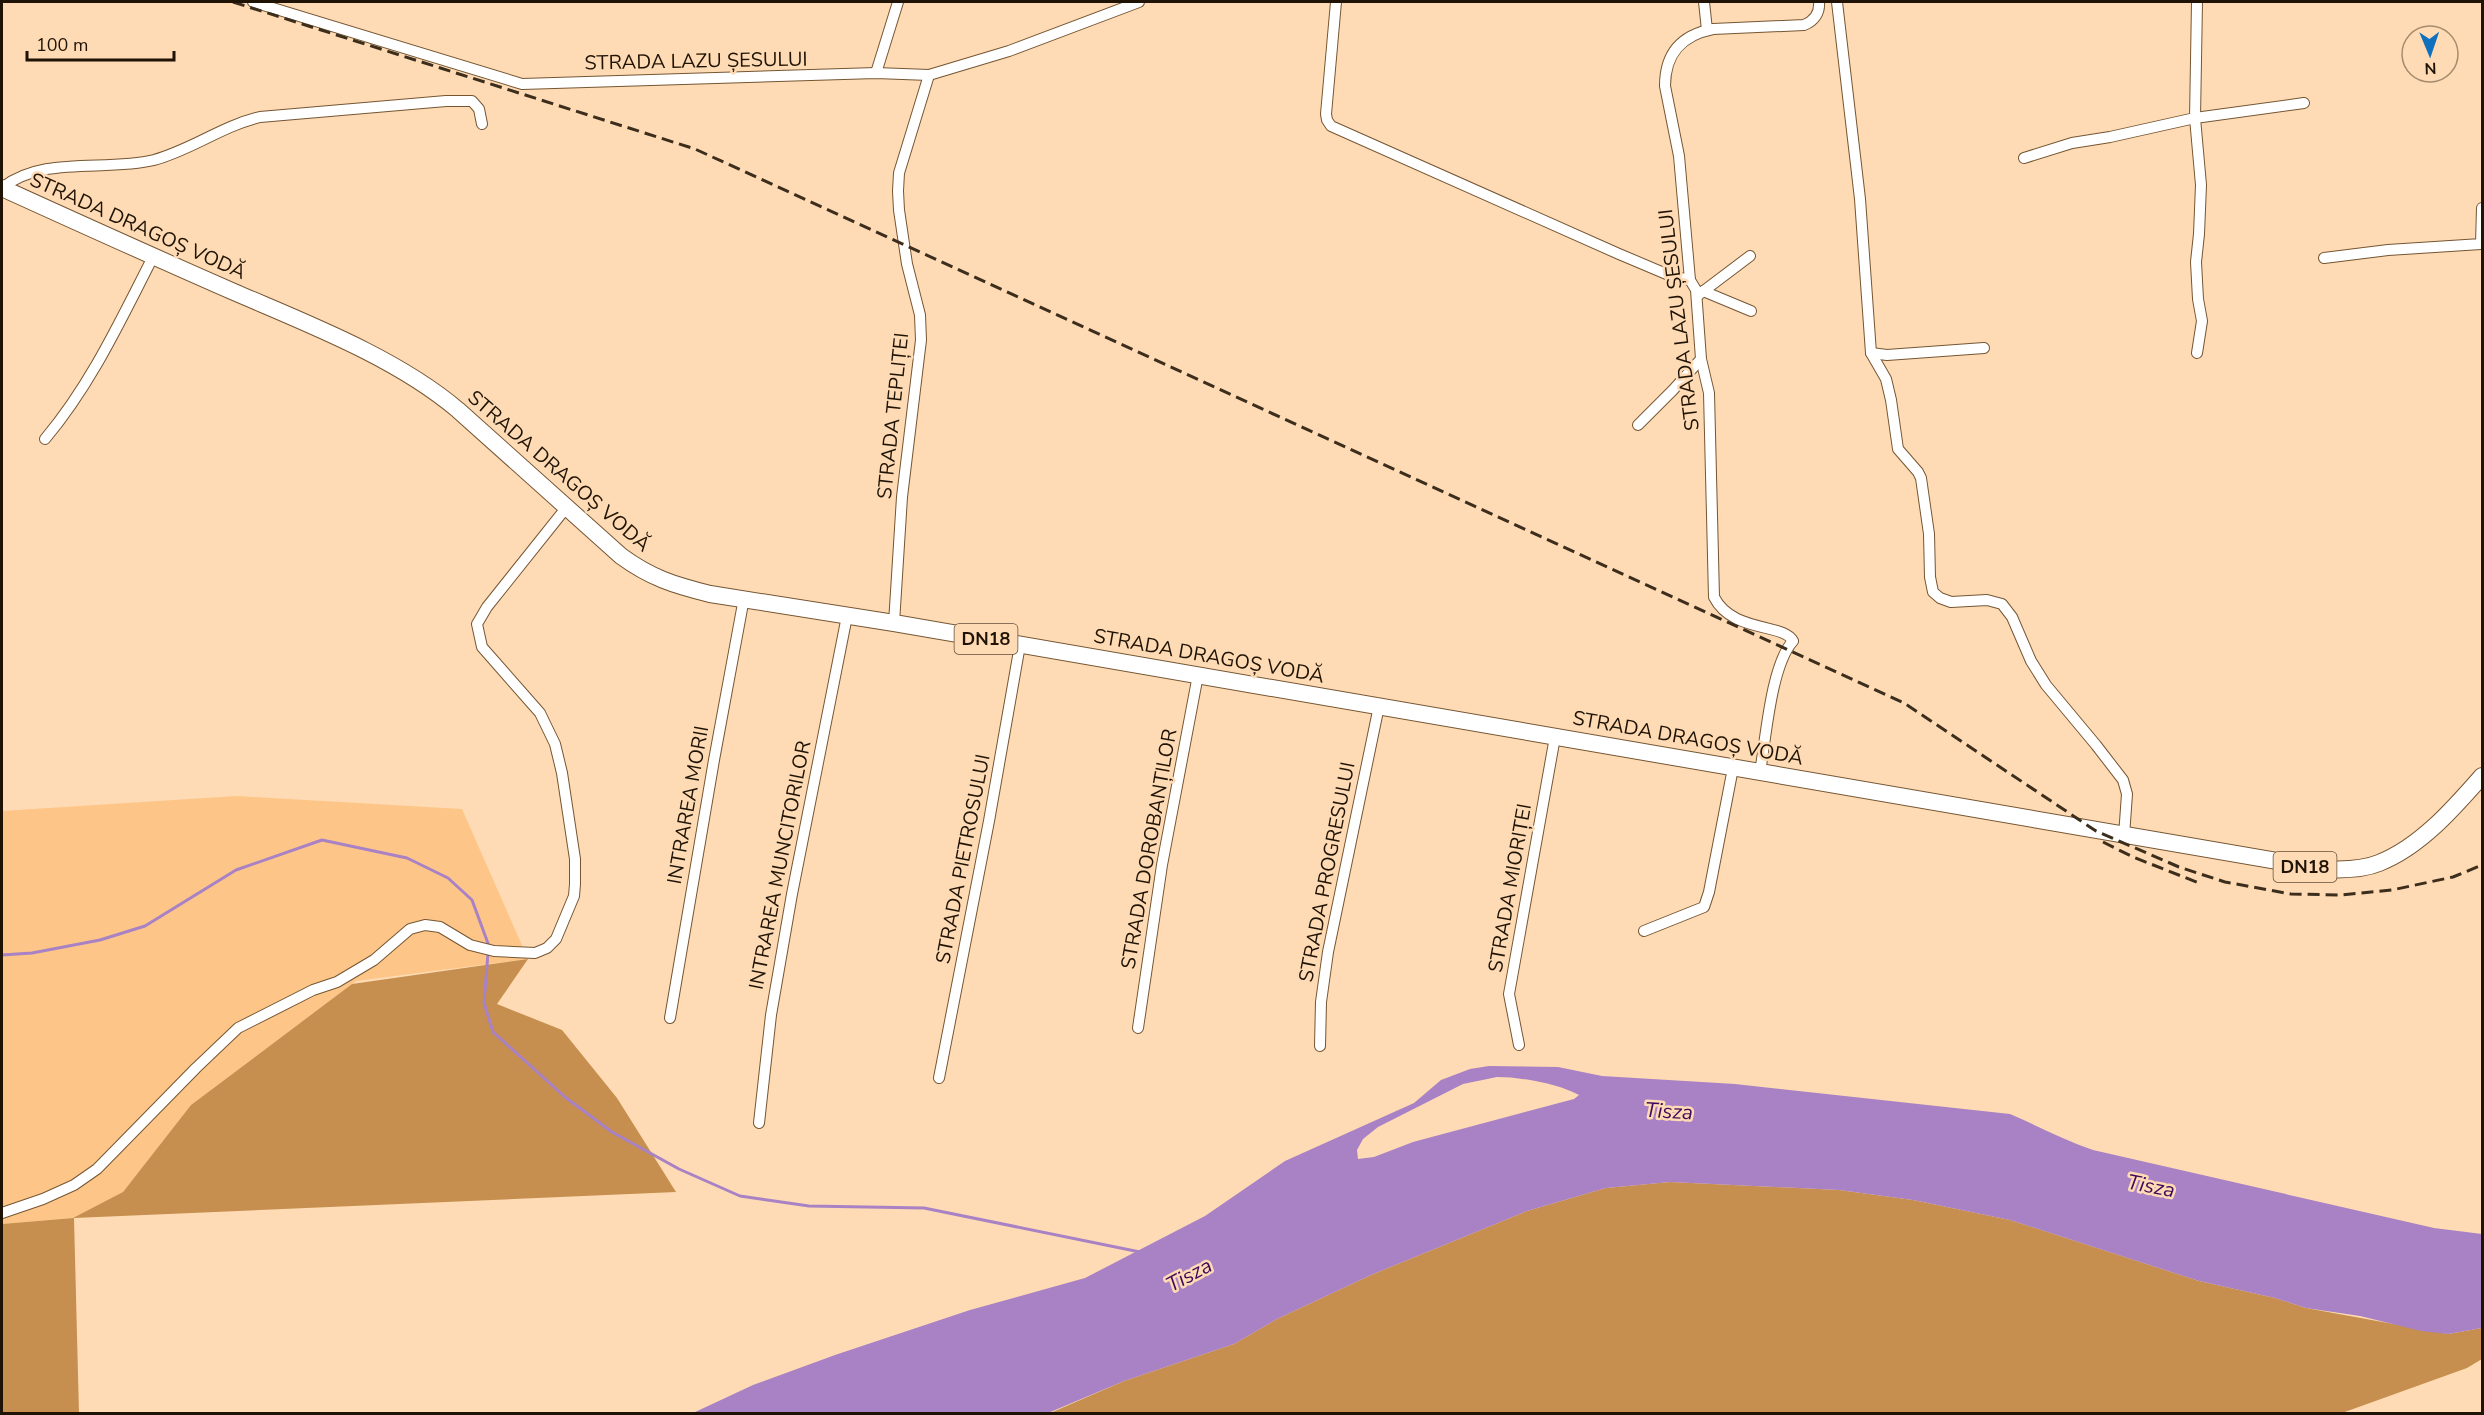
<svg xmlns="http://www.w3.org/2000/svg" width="2484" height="1415" viewBox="0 0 2484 1415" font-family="'Nunito Sans',sans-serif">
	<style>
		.green { fill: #fdc688 }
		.forest { fill: #c68f4f }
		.water { fill: #a882c5; fill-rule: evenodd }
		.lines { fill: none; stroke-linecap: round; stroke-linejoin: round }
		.stream { stroke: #a882c5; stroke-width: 3 }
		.street-casing { stroke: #755633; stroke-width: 12 }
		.primary-casing { stroke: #755633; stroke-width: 18 }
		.street { stroke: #fff; stroke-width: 10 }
		.primary { stroke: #fff; stroke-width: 16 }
		.rail { stroke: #3c2d1c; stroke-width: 3; stroke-dasharray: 12 6; stroke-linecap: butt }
		.labels { text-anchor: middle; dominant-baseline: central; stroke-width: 5; stroke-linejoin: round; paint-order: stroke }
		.shield { fill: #fedbb4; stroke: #624f3a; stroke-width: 1.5 }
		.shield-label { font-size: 18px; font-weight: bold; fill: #1f1305 }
		.street-label { font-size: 20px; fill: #1f1305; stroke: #fedbb4 }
		.water-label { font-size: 21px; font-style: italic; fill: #3f095c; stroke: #fedbb4 }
	</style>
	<rect width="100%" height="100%" fill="#fedbb4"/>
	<polygon class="green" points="236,796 462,809 528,959 356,981 191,1105 105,1215 2,1224 2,811"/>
	<g class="forest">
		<polygon points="528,959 497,1004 562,1030 617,1098 676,1192 74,1218 79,1413 2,1413 2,1224 73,1218 123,1192 191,1105 352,984"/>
		<polygon points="1670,1182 1839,1190 1913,1200 2010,1220 2199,1281 2275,1298 2306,1308 2448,1334 2482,1328 2482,1359 2467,1368 2342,1413 1048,1414 1124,1381 1234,1344 1277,1319 1371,1275 1527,1211 1606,1188"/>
	</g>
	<path class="water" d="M1489,1066l69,1 44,9 133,8 275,30c28,12 54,26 83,36l341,78 48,6v94l-34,6 -27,-3 -61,-15 -54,-8 -31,-10 -76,-17 -189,-61 -97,-20 -74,-10 -169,-8 -64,6 -79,23 -156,64 -94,44 -43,25 -110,37 -76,32h-355l60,-28 82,-30 135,-45 115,-32 120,-62 80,-55 129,-58 27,-23 29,-11zM1497,1077c25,0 61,7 82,18l-5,4 -161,43 -39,15 -16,2 -1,-9 6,-11 15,-12 85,-43z"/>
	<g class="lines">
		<g class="stream">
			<polyline points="488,953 484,1003 493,1032 565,1097 612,1132 679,1169 740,1196 809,1206 924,1208 1140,1252"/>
			<polyline points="2,955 32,953 100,940 145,926 236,870 322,840 407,858 448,878 472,900 489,946"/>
		</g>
		<g class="street-casing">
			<g id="street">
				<polyline points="253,2 522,84 876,73 929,75 1009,51 1139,2"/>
				<polyline points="1336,2 1326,114 1327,120 1331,126 1619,254 1671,276 1690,280"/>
				<polyline points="1704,2 1707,30"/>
				<polyline points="1837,2 1860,199 1871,353 1886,379 1891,400 1898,449 1918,472 1921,478 1929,534 1930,577 1933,592 1940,598 1951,602 1987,600 2002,604 2012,617 2031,661 2046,685 2096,745 2123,780 2127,794 2124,836"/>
				<polyline points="876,73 898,2"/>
				<polyline points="2024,158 2072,143 2110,137 2195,118 2197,2"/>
				<path d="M2,188c41,-33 103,-16 152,-28 37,-10 68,-34 106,-43l186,-16h26l7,8 3,15"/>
				<polyline points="2324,258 2388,250 2481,244 2482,208"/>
				<polyline points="1703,291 1751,311"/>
				<polyline points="1697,296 1750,256"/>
				<polyline points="1871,353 1887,355 1984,348"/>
				<polyline points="2197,353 2202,321 2198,299 2196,262 2199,234 2201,185 2195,118 2304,103"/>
				<polyline points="1638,425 1673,390 1701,359"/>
				<path d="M45,439c47,-56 76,-120 109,-184"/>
				<polyline points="894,623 902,497 921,340 920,315 907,264 899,210 898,191 899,173 929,75"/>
				<path d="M1760,772c6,-34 11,-107 33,-131 -9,-18 -61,-8 -79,-44l-5,-204 -8,-34 -5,-69 -6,-10 -11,-124 -14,-70c0,-33 17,-51 48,-57l91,-4c10,-4 16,-12 15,-23"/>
				<polyline points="1644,931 1704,907 1709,892 1733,768"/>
				<polyline points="670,1018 714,760 744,598"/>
				<polyline points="1138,1028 1162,865 1198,675"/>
				<polyline points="1519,1045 1509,994 1555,737"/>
				<polyline points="1320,1046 1321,1002 1328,952 1379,706"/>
				<polyline points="939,1078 989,821 1020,645"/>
				<polyline points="759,1123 771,1015 792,894 847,616"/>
				<polyline points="2,1213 43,1199 74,1185 97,1169 196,1068 238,1028 313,990 337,982 374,960 410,929 425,925 440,927 470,945 494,951 535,953 547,948 556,939 574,896 575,884 575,859 562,773 555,744 540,713 482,647 477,624 487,607 566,508"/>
			</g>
		</g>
		<g class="primary-casing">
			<path id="primary" d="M2,188c77,35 154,70 232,104 74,32 163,66 224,118l163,146c30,22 53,29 89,38l184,29 1430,246c18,1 38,1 55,-6 41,-16 75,-55 103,-87"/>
		</g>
		<use href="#street" class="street"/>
		<use href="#primary" class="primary"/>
		<g class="rail">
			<polyline points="233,2 695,149 1904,703 2096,831 2179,867 2225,882 2291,894 2341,895 2392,890 2453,877 2482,865"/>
			<polyline points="2103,842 2133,857 2199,883"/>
		</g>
	</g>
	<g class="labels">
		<g class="shield">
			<rect x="954.5" y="624" width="63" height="30" rx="4.5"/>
			<rect x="2273.5" y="852" width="63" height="30" rx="4.5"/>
		</g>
		<g class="shield-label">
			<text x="986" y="639">DN18</text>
			<text x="2305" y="867">DN18</text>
		</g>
		<g class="street-label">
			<text transform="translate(696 61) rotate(-1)">STRADA LAZU ȘESULUI</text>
			<text transform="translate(138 226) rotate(24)">STRADA DRAGOȘ VODĂ</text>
			<text transform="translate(1679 320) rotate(-97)">STRADA LAZU ȘESULUI</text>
			<text transform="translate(893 416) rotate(-84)">STRADA TEPLIȚEI</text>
			<text transform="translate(559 471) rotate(41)">STRADA DRAGOȘ VODĂ</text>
			<text transform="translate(1209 656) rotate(10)">STRADA DRAGOȘ VODĂ</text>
			<text transform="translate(1688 738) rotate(10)">STRADA DRAGOȘ VODĂ</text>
			<text transform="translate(688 805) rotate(-80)">INTRAREA MORII</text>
			<text transform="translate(1149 849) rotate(-80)">STRADA DOROBANȚILOR</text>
			<text transform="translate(963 859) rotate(-79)">STRADA PIETROSULUI</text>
			<text transform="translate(780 865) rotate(-79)">INTRAREA MUNCITORILOR</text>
			<text transform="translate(1327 872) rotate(-79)">STRADA PROGRESULUI</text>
			<text transform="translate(1510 888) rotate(-80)">STRADA MIORIȚEI</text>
		</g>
		<g class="water-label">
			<text transform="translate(1669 1111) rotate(3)">Tisza</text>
			<text transform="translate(2151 1186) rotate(11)">Tisza</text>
			<text transform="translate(1189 1275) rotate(-28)">Tisza</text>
		</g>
	</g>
	<rect width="2484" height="1415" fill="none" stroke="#1f1305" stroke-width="6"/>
	<g transform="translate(2430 54) rotate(178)"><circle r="28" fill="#fedbb4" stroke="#a58b6e" stroke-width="1.5"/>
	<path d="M0-4.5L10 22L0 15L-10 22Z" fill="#0f70bd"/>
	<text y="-9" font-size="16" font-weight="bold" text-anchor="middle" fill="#1f1305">N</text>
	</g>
	<path d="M27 51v9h147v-9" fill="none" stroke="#1f1305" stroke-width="3"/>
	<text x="36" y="51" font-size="18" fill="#1f1305" stroke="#fedbb4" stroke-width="4.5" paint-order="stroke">100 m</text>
</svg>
